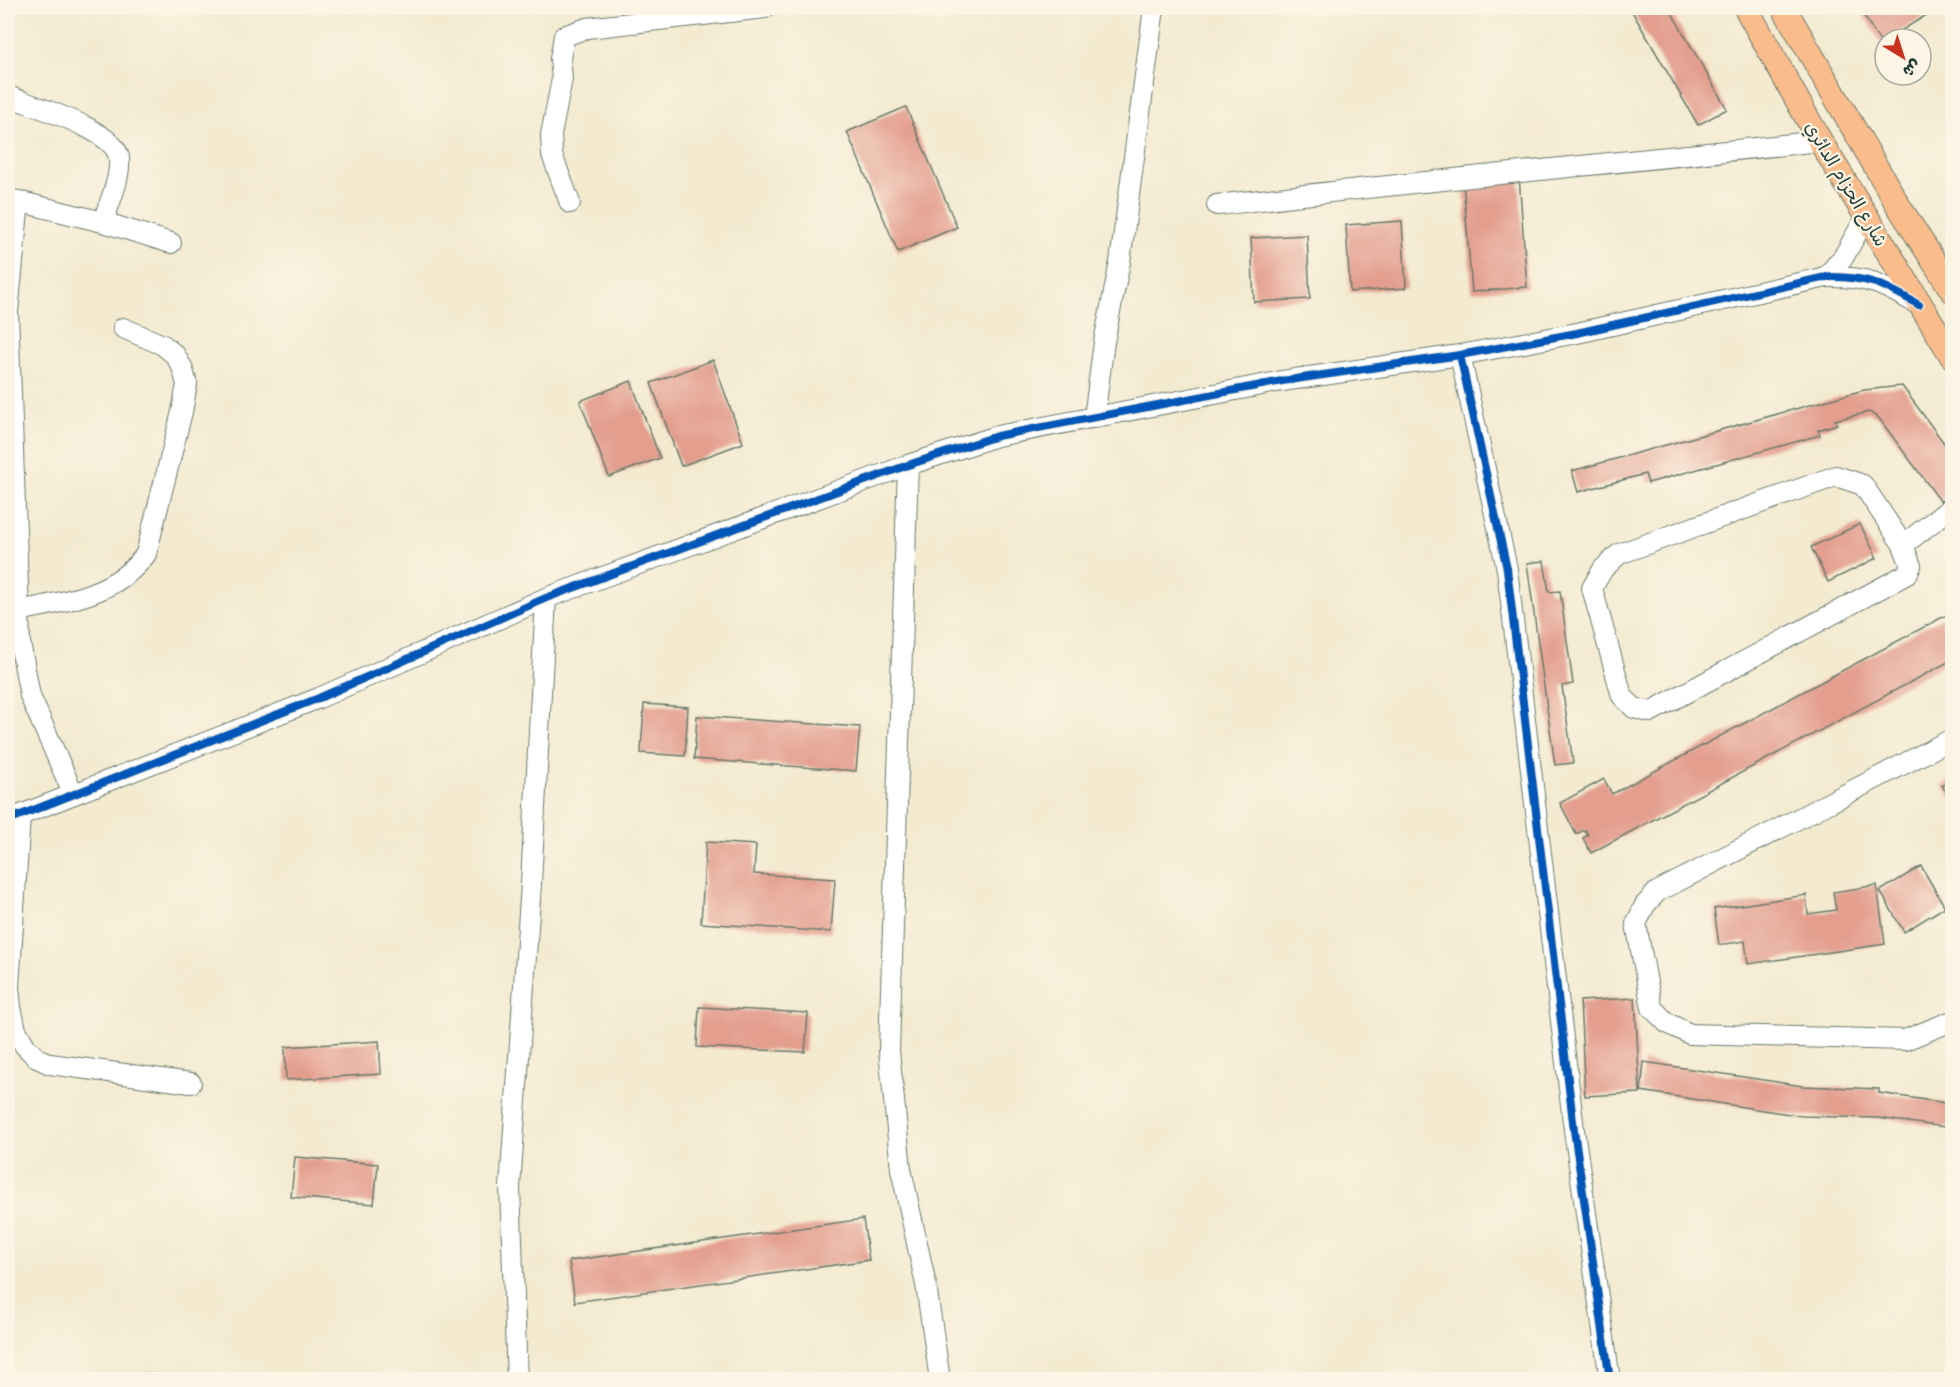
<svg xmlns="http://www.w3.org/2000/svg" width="1960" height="1387" viewBox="0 0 1960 1387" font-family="Sriracha,'Playpen Sans Arabic',sans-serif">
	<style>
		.building { fill: #e39e8e }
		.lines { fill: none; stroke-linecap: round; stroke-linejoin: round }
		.minor-casing { stroke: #697a6b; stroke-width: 22 }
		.major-casing { stroke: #697a6b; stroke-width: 26 }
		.minor { stroke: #fff; stroke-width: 20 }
		.major { stroke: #fabc8b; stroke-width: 24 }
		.cycleway-casing { stroke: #fcf5e5; stroke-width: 11 }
		.cycleway { stroke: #0057b8; stroke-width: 8 }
		.labels { text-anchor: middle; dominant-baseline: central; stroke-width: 4.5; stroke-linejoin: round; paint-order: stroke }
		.street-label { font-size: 18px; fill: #1f3d34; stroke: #fcf5e5 }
	</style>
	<rect width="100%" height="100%" fill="#fcf5e5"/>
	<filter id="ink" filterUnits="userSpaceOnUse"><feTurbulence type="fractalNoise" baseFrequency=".0167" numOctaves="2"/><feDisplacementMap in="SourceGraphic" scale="12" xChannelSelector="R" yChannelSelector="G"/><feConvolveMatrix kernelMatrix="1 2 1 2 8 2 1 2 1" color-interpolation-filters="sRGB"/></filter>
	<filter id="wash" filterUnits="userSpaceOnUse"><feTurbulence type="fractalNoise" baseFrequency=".008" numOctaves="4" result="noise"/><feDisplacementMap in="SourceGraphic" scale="24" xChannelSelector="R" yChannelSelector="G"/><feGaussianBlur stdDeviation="1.35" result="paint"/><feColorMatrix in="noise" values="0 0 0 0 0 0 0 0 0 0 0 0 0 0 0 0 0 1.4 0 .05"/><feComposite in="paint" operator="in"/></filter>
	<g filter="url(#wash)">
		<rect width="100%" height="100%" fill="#f3ead0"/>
		<g id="blocks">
			<g class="building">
				<polygon points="1630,8 1669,8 1727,109 1698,125"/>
				<polygon points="1859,8 1938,8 1881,43"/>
				<polygon points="906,107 957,227 898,252 847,132"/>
				<polygon points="1519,176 1527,287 1472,292 1463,181"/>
				<polygon points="1402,221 1406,288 1350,292 1346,225"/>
				<polygon points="1307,235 1310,299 1254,302 1251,238"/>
				<polygon points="713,360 743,443 681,466 651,383"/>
				<polygon points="631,381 660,458 609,477 580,401"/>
				<polygon points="1902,386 1952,454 1952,493 1941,502 1878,417 1869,412 1835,420 1837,424 1818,430 1820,435 1648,483 1645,474 1578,492 1572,471 1864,390"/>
				<polygon points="1860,524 1877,558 1828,582 1811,547"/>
				<polygon points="1544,561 1549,592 1560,591 1573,684 1562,686 1573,763 1555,765 1527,563"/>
				<polygon points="1952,612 1952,660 1591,853 1583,838 1588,835 1585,830 1576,834 1560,803 1604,779 1612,794"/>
				<polygon points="644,704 688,707 685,756 641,753"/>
				<polygon points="697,716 860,727 856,771 694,759"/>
				<polygon points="1952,778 1952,799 1942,786"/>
				<polygon points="706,842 756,845 754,874 835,879 831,932 701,923"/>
				<polygon points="1921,866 1945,907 1904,932 1880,891"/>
				<polygon points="1877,885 1885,944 1748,964 1745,941 1719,945 1714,909 1806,895 1808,914 1836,910 1833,892"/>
				<polygon points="1635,998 1640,1093 1585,1096 1580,1001"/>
				<polygon points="699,1007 808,1013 805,1052 697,1047"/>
				<polygon points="379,1041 381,1074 286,1080 285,1047"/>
				<polygon points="1644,1062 1803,1086 1879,1089 1879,1093 1952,1104 1952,1128 1878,1118 1802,1116 1641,1091"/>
				<polygon points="295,1157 378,1164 374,1204 291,1197"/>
				<polygon points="863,1219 869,1260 575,1302 569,1261"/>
				<polygon points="145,1373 177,1378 177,1380 144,1380"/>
			</g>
		</g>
	</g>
	<g filter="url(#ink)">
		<use href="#blocks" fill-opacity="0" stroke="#697a6b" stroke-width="1.5"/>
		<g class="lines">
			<g class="minor-casing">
				<g id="minor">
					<path d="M8,96c24,10 107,33 111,62 2,20 -10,45 -16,64"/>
					<polyline points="9,199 103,222 171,243"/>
					<polyline points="19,201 8,312 20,642 30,696 73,793"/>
					<polyline points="570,203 552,155 551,135 562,79 560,59 564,36 587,28 765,8"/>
					<path d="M1217,205c201,-24 402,-42 603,-64"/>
					<polyline points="1826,277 1844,256 1866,217"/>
					<polyline points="1460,355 1507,569 1574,1130 1610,1380"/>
					<polyline points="1094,418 1104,342 1120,262 1154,8"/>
					<polyline points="908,465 889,1051 901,1169 926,1285 940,1380"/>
					<polygon points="1836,476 1863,485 1903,545 1911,566 1907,574 1650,712 1634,708 1622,696 1592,588 1603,569 1619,554"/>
					<polyline points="1903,545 1952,507"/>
					<path d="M8,613c49,-10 107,-16 138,-59l36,-142 5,-28 -5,-17 -7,-12 -12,-10 -40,-17"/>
					<polyline points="1952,739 1657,892 1645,905 1636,924 1652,1008 1667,1023 1690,1034 1905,1040 1952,1021"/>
					<polyline points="20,816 9,987 11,1007 16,1030 25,1046 37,1058 50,1064 191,1083"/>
					<path d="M8,820l311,-122 227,-100 362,-133 89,-29 285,-55 178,-26 117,-22 249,-56c42,-1 57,7 93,28"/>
					<polyline points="517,1380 510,1187 531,884 546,598"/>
				</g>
			</g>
			<g class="major-casing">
				<g id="major">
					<polyline points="1746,8 1820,141 1952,356"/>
					<polyline points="1784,8 1898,205 1952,290"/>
				</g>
			</g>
			<use href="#minor" class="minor"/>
			<use href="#major" class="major"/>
			<g class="cycleway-casing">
				<g id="cycleway">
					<polyline points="1460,355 1507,569 1574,1130 1610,1380"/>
					<path d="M8,820l311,-122 227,-100 362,-133 89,-29 285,-55 178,-26 117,-22 249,-56c42,-1 57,7 93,28"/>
				</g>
			</g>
			<use href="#cycleway" class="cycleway"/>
		</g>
	</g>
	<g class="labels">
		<g class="street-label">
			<text transform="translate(1846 184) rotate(59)">شارع الحزام الدائري</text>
		</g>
	</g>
	<rect width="1960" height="1387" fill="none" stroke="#fcf5e5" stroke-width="30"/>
	<g transform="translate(1903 57) rotate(142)"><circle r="28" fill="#fcf5e5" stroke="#a4ab9e" stroke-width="1.5"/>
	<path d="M0-4.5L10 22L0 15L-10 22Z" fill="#c8321e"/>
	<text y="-9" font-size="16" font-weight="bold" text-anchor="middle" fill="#1f3d34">ش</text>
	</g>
</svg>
